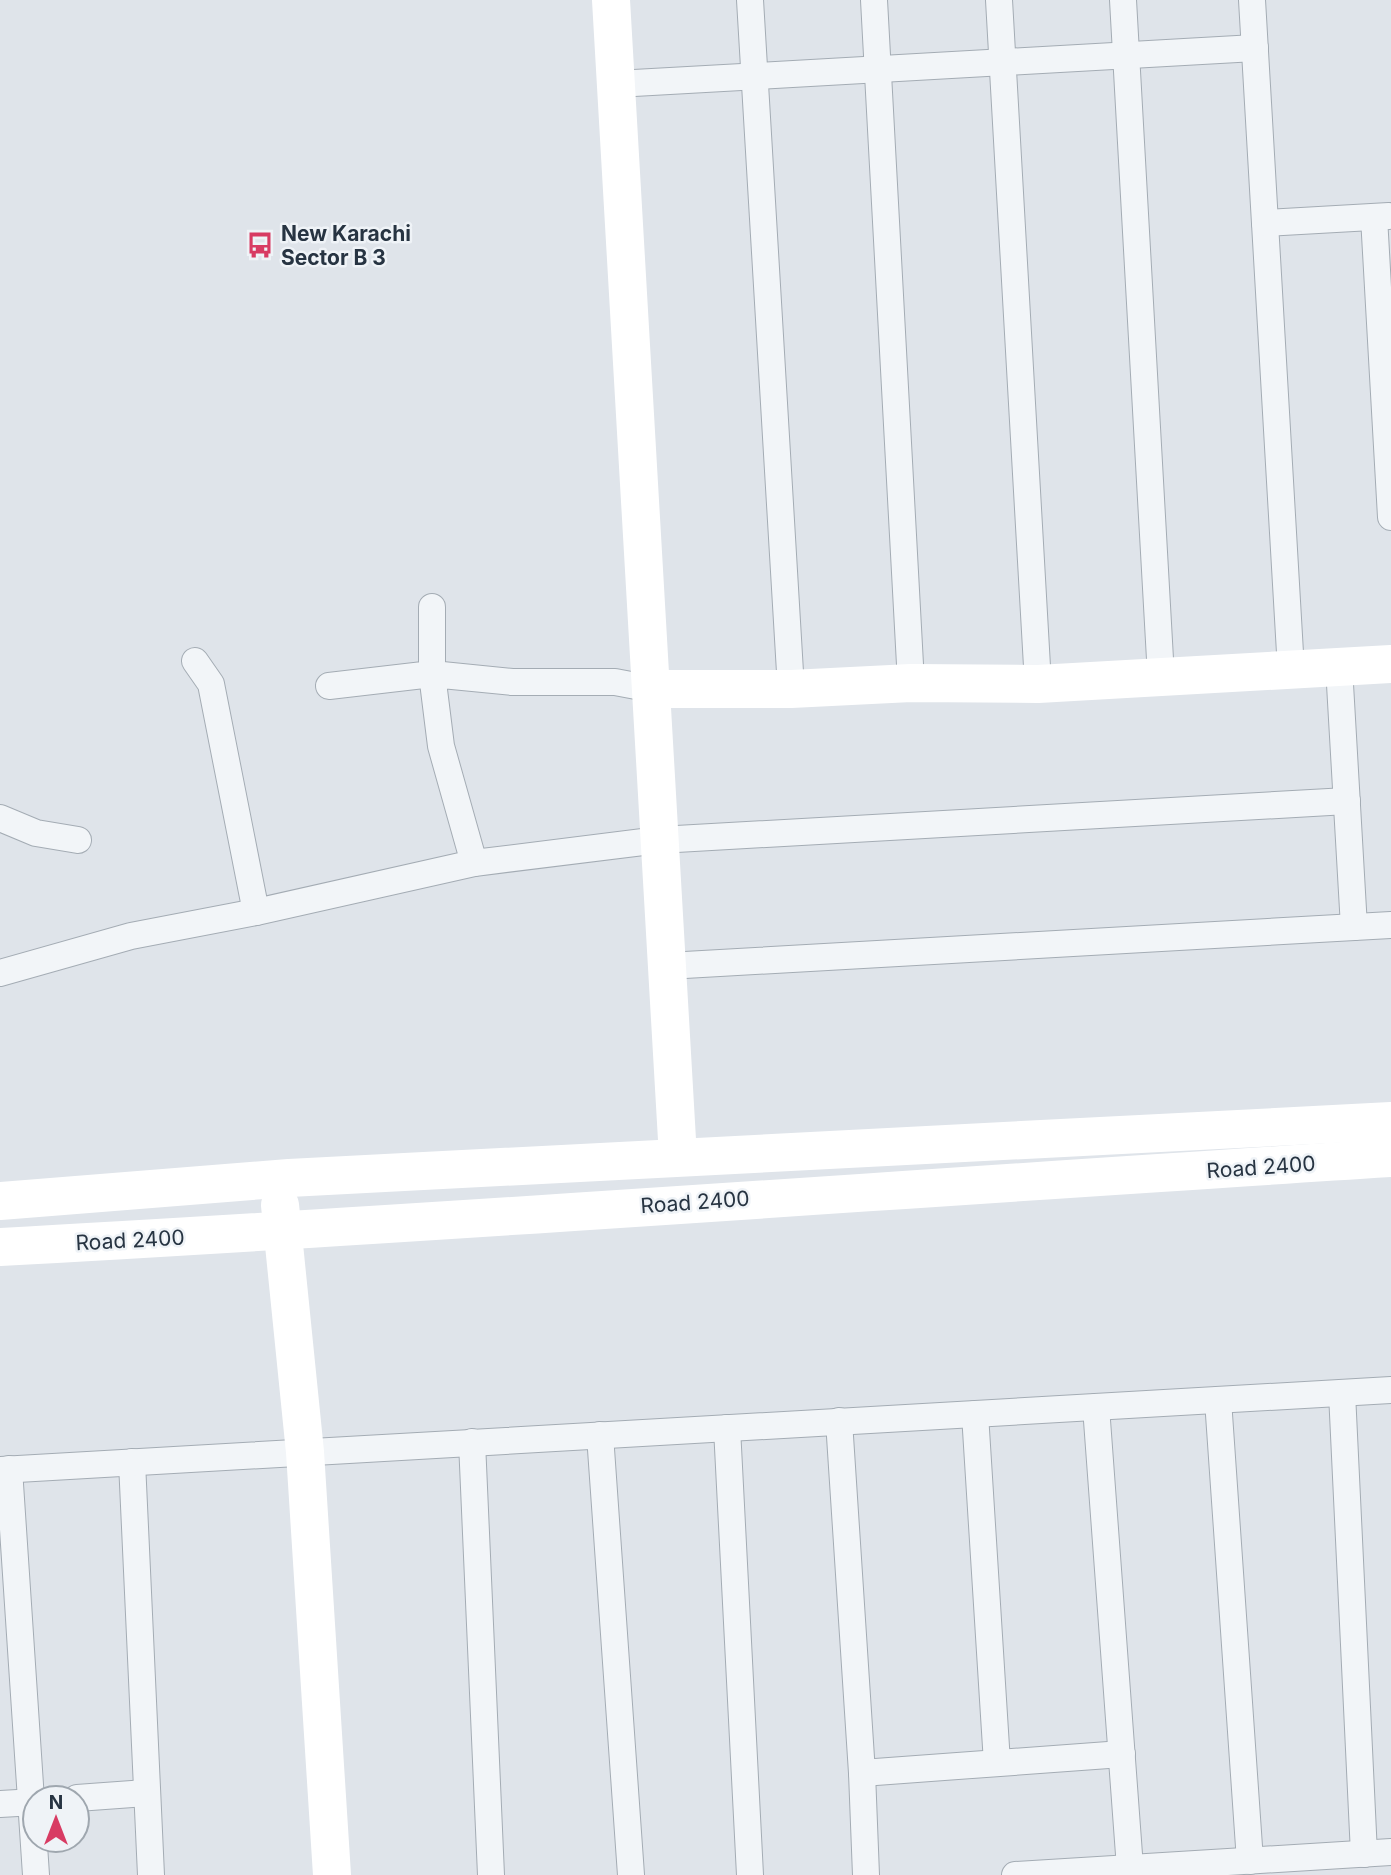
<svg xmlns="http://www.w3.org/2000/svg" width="1391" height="1875" viewBox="0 0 1391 1875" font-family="Inter,sans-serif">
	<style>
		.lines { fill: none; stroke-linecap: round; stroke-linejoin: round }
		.street-casing { stroke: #a4acb4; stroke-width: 28 }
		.street { stroke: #f2f5f8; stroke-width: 26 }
		.secondary { stroke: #fff; stroke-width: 38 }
		.labels { text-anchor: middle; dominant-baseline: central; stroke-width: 5; stroke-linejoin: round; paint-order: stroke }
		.poi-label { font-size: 21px; font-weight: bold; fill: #273442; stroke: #eff3f7; text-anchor: start }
		.street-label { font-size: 21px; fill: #273442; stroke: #eff3f7 }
	</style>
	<rect width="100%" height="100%" fill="#dfe4ea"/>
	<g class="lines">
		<g class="street-casing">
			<g id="street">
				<polyline points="750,0 791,689"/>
				<polyline points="874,0 911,683"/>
				<polyline points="999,0 1038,684"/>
				<polyline points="1123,0 1161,677"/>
				<polyline points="1252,0 1291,670"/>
				<polyline points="616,84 1255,48"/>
				<polyline points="1374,217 1391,517"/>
				<polyline points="1265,223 1389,216"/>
				<polyline points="195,661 211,684 256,912"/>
				<polyline points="1339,667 1354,927"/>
				<polyline points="329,686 432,674 432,607"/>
				<polyline points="0,818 36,833 78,840"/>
				<polyline points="474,863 441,746 432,674 512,682 615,682 652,689"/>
				<polyline points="667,966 1391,925"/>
				<polyline points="0,973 131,936 256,912 474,863 659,840 1347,801"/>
				<polyline points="1342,1393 1364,1854"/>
				<polyline points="1218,1400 1250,1861"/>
				<polyline points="1096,1407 1130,1868"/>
				<polyline points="975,1414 997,1763"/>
				<polyline points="839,1421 862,1773 866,1875"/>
				<polyline points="727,1428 750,1875"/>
				<polyline points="600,1435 631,1875"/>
				<polyline points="472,1442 491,1875"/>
				<polyline points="132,1462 151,1875"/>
				<polyline points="9,1469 36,1875"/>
				<polyline points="0,1470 1391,1390"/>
				<polyline points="862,1773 1122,1754"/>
				<polyline points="77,1798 146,1793"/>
				<polyline points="0,1804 35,1802"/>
				<polyline points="1015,1875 1391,1852"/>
			</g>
		</g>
		<use href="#street" class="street"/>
		<g class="secondary">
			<polyline points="611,0 678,1157"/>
			<polyline points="652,689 791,689 911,683 1038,684 1391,664"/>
			<polyline points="0,1201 289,1178 1391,1121"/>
			<polyline points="280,1205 305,1452 332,1875"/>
			<path d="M0,1247c464,-25 927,-60 1391,-89"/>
		</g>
	</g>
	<defs>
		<g id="bus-bare" transform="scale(2.1)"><path d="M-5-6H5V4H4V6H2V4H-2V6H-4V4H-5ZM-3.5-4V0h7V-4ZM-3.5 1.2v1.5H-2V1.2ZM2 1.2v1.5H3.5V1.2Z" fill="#d83b63" stroke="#eff3f7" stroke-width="2.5" paint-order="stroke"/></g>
	</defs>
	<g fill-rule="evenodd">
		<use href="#bus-bare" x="260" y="245"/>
	</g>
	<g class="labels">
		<g class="poi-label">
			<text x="281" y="233">New Karachi<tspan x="281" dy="24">Sector B 3</tspan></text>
		</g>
		<g class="street-label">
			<text transform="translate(1261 1167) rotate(-4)">Road 2400</text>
			<text transform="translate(695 1202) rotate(-4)">Road 2400</text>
			<text transform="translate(130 1240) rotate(-3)">Road 2400</text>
		</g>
	</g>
	<g transform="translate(56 1819)"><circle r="33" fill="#eff3f7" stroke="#9fa7af" stroke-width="2"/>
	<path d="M0-5L12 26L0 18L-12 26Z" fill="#d83b63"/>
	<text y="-10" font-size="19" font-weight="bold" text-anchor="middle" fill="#273442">N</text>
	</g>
</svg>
